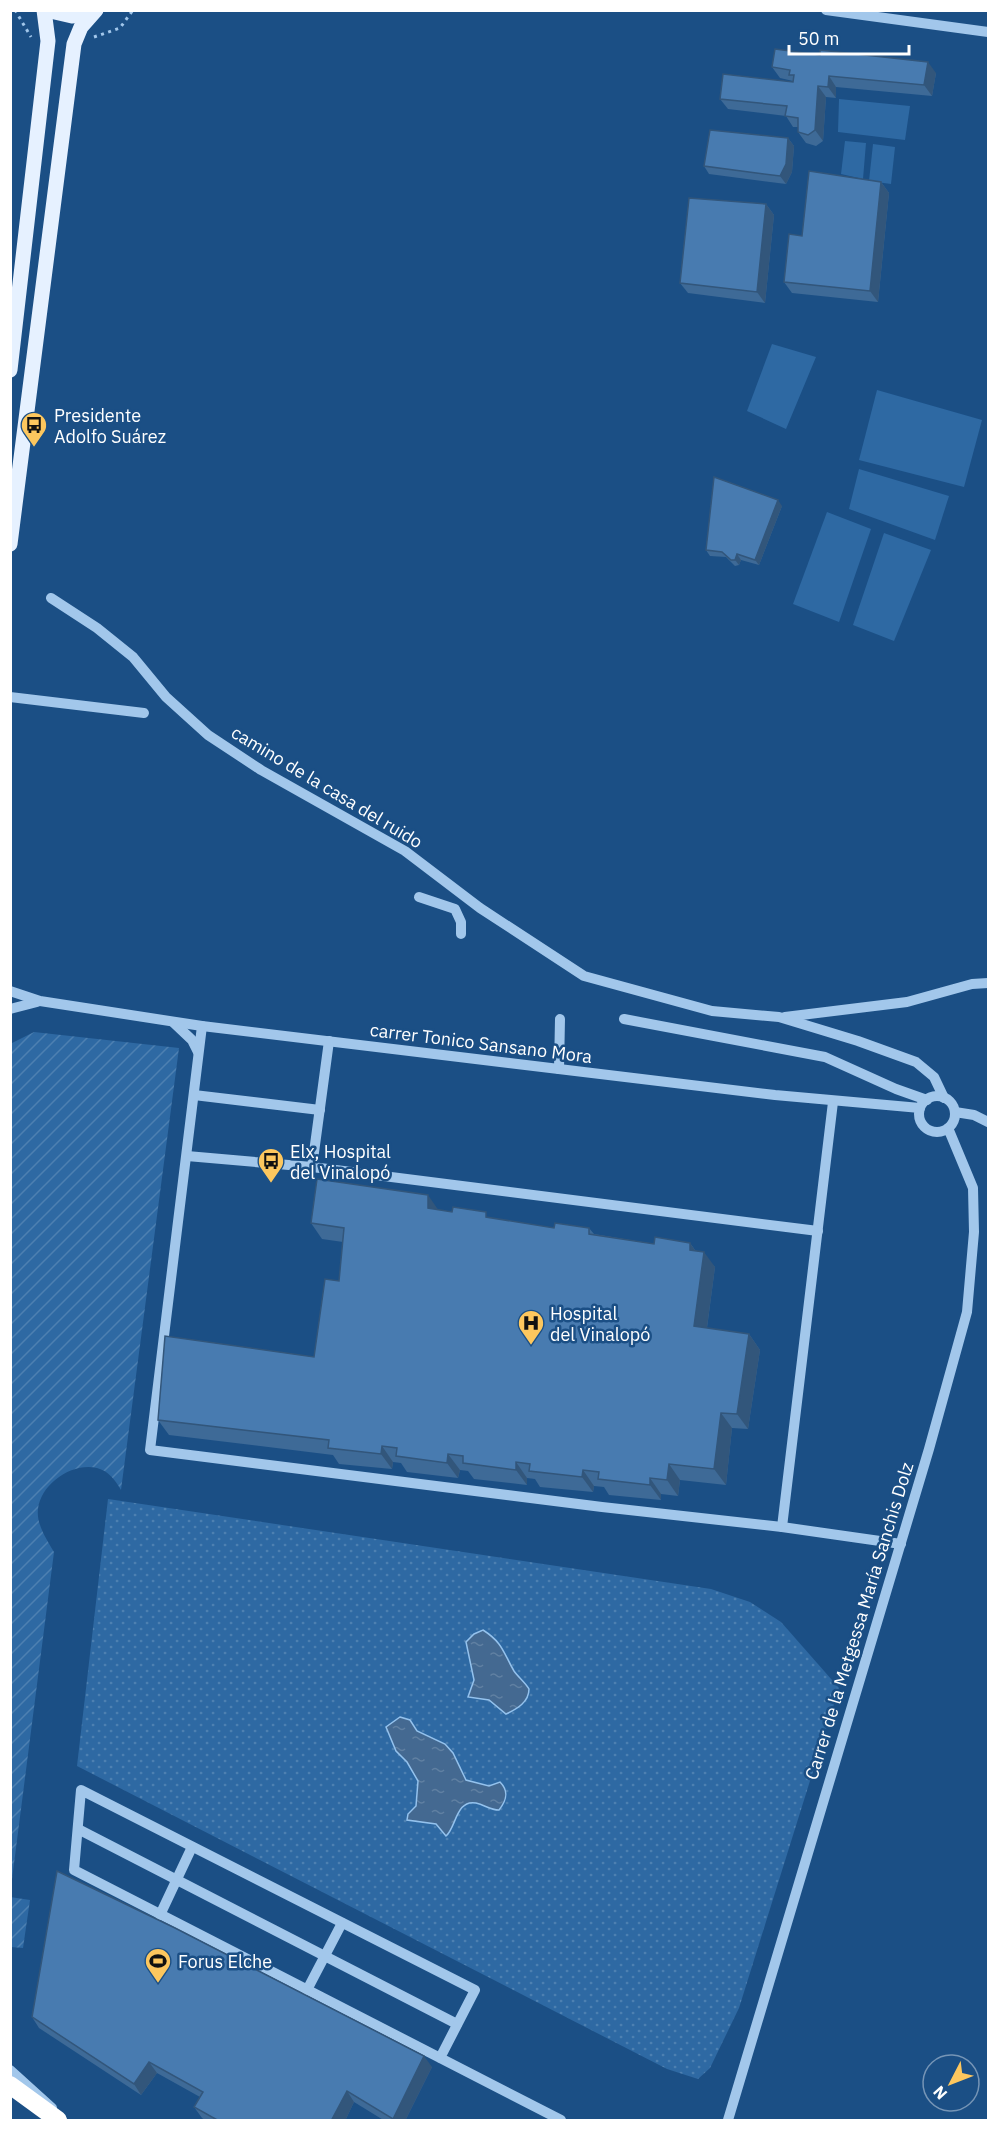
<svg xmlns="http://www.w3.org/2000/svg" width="999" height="2131" viewBox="0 0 999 2131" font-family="'IBM Plex Sans',sans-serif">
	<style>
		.grass { fill: url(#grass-dots) }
		.garden { fill: url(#garden-furrows) }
		.pitch { fill: #2e69a3 }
		.water { fill: url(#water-ripples); stroke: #94c2ed; stroke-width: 1.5 }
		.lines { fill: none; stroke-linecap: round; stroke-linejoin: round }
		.path { stroke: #a2c7eb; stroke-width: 3; stroke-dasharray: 3 4.5; stroke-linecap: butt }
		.minor { stroke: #a2c7eb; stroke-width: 10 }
		.major { stroke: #e6f1ff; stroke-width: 15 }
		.highway { stroke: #fff; stroke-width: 18 }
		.wall { fill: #3e6a97 }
		.shaded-wall { fill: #32567b }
		.building { fill: #487bb0; stroke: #32567b; stroke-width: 1.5 }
		.labels { text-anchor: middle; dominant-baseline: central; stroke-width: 5; stroke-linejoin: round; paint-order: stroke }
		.poi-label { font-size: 18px; fill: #fff; stroke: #1b4f85; text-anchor: start }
		.street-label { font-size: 18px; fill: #fff; stroke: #1b4f85 }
	</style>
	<defs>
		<pattern id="grass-dots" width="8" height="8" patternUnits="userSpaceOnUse" patternTransform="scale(1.5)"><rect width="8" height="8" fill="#2e69a3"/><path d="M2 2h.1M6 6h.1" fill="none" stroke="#4d80b1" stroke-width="1.8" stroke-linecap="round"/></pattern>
		<pattern id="garden-furrows" width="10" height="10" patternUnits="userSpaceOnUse" patternTransform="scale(1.5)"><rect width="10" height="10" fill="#2e69a3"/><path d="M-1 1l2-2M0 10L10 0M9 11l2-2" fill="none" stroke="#4d80b1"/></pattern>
		<pattern id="water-ripples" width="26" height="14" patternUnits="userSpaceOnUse" patternTransform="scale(1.5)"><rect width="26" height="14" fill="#446991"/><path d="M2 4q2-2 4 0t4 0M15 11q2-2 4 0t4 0" fill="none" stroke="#6080a2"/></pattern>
	</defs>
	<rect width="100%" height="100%" fill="#1b4f85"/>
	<polygon class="grass" points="108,1499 711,1589 750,1602 781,1622 839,1688 739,2008 710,2068 698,2079 667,2069 77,1766"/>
	<g class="garden">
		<path d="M34,1032l145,16 -58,442c-6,-10 -12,-19 -24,-22 -24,-6 -56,15 -59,41 -2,15 9,31 16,43l-43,335 -1,-843z"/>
		<polygon points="10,1897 30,1900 23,1948 11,1947"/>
	</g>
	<g class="pitch">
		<polygon points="839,99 910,106 905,140 838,132"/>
		<polygon points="845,141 866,143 863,179 841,174"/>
		<polygon points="873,144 895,147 891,184 869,181"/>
		<polygon points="772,344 816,357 786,429 747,411"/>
		<polygon points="877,390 982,420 964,487 859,460"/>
		<polygon points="859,469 949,496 935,540 849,509"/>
		<polygon points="827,512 871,529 839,622 793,604"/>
		<polygon points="884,533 931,550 894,641 853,625"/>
	</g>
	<g class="water">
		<path d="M483,1630c20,13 20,22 31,41 4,6 11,11 15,18 0,13 -12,20 -23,25l-17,-14 -21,-3 6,-17 -8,-38 8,-8z"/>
		<path d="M400,1717l10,3 7,11 28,13 8,9 13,27 23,6 11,-4c9,9 7,18 -1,28 -9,0 -14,-5 -23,-7 -20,-4 -20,25 -30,33l-10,-12 -29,-4 1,-6 8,-8 2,-25 -11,-19 -11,-11 -10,-24z"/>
	</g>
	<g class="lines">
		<g class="path">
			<polyline points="15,10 31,37"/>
			<polyline points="94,37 120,28 133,10"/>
		</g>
		<g class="minor">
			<polyline points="826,10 988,32"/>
			<polyline points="51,598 97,628 133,657 166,697 208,735 261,770 405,851 480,908 584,976 712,1011 779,1017 858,1041 916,1062 934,1077 944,1098"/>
			<polyline points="10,697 144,713"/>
			<polyline points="419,897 455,909 461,922 461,934"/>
			<polyline points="10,991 40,1001 202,1026 775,1095 920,1108"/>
			<polyline points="10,1009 37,1002"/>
			<polyline points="785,1017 907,1002 972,984 988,983"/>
			<polyline points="624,1019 825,1057 896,1089 927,1100"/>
			<polyline points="173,1022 192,1040 198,1052"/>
			<polyline points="202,1026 150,1450 602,1507 782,1527"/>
			<polyline points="559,1069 560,1019"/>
			<polyline points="194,1095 320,1110"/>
			<circle cx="937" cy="1114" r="18"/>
			<polyline points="833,1102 782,1527 901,1544"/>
			<polyline points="955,1112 974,1115 988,1122"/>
			<polyline points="187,1156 312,1167 818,1231"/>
			<polyline points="312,1167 329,1041"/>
			<polyline points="78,1829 457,2024"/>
			<polyline points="160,1915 192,1847"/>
			<polyline points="307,1990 342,1923"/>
			<polyline points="440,2058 475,1990 81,1790 74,1870 561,2120"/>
			<polyline points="10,2070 52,2108"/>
			<polyline points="728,2120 929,1449 967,1312 974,1232 973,1188 948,1128"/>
		</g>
		<g class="major">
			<polyline points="46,10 72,16 93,10"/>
			<polyline points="10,370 48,41 44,10"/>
			<polyline points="10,544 74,44 81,27 96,10"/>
		</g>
		<polyline class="highway" points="10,2085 58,2120"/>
	</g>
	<g class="wall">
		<polygon points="772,67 936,73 932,96 836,87 836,98 826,97 823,141 816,146 806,143 798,132 798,127 793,127 786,116 728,109 720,99 793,82 793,81 780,78"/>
		<polygon points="788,138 794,146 792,172 786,184 709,174 704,166"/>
		<polygon points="881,182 889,193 878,302 792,293 784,282 802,236"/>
		<polygon points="766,204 774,215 765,303 688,293 680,283"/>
		<polygon points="782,506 759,565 741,560 739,565 735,566 726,557 710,556 706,550"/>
		<polygon points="439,1210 554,1228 589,1228 594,1234 654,1244 690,1243 695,1250 715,1267 707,1328 749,1334 760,1350 748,1429 732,1428 726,1485 680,1480 678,1496 661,1494 661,1500 609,1495 604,1487 594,1486 593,1492 540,1487 535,1479 527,1478 527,1485 474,1479 468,1471 460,1470 458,1478 407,1472 401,1463 393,1462 392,1469 339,1464 333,1455 169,1435 158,1420 314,1357 339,1281 343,1242 322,1239 311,1223"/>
		<polygon points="32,2017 432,2067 405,2121 385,2121 354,2102 345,2121 206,2121 202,2118 194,2107 200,2097 157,2073 141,2095 39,2028"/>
	</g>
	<g class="shaded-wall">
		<polygon points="928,62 936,73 932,96 924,85"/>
		<polygon points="829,76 836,87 836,98 828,87"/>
		<polygon points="818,86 826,97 823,141 815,130"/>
		<polygon points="788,138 794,146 792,172 786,184 780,176"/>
		<polygon points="881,182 889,193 878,302 870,291"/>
		<polygon points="766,204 774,215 765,303 757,292"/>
		<polygon points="778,500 782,506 759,565 755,560"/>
		<polygon points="737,554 741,560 739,565 735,560"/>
		<polygon points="428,1195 439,1211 428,1208"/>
		<polygon points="690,1243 701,1259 690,1250"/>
		<polygon points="704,1252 715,1267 705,1342 694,1326"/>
		<polygon points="749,1334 760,1350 748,1429 737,1414"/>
		<polygon points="721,1413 732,1428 726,1485 714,1469"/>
		<polygon points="382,1446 393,1462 392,1469 381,1454"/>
		<polygon points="448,1454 460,1470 458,1478 447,1463"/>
		<polygon points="516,1462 527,1478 527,1485 516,1470"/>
		<polygon points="669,1464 680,1480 678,1496 667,1480"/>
		<polygon points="583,1470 594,1486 593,1492 582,1477"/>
		<polygon points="650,1478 661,1494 661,1500 650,1485"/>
		<polygon points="424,2056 432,2067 405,2121 394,2121 393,2119"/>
		<polygon points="149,2062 157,2073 141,2095 134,2084"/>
		<polygon points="347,2091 354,2102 345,2121 331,2121"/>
	</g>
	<g class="building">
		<polygon points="775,49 820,55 820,50 928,62 924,85 829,76 828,87 818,86 815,130 808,135 798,132 798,118 785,116 787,106 720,99 723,74 793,82 794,75 789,75 790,70 772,67"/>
		<polygon points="710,130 788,138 786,164 780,176 704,166"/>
		<polygon points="809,171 881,182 870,291 784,282 789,234 802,236"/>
		<polygon points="689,198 766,204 757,292 680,283"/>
		<polygon points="714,477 778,500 755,560 737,554 735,560 731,560 722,552 706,550"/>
		<polygon points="317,1179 428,1195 428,1208 452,1212 453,1207 486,1212 486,1217 554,1228 555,1223 589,1228 589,1234 654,1244 655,1237 690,1243 690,1250 704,1252 694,1326 749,1334 737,1414 721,1413 714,1469 669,1464 667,1480 650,1478 650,1485 598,1479 599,1472 583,1470 582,1477 529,1471 530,1464 516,1462 516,1470 463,1463 463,1456 448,1454 447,1463 396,1456 397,1448 382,1446 381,1454 328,1448 329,1440 158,1420 165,1336 314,1357 325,1279 339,1281 344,1228 311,1223"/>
		<polygon points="57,1871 175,1928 424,2056 393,2119 347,2091 331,2121 219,2121 194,2107 203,2092 149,2062 134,2084 32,2017"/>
	</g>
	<defs>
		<g id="bus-pin" transform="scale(1.35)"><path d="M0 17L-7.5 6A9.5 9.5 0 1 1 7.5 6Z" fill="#fdc75e" stroke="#1b4f85"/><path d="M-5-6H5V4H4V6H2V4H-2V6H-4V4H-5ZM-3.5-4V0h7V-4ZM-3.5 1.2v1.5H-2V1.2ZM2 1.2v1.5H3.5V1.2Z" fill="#111"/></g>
		<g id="hospital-pin" transform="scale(1.35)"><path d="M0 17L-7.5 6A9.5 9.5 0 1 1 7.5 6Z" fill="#fdc75e" stroke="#1b4f85"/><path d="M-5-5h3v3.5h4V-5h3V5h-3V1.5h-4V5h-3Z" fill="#111"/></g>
		<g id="stadium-pin" transform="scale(1.35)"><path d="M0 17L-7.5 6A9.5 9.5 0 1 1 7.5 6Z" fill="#fdc75e" stroke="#1b4f85"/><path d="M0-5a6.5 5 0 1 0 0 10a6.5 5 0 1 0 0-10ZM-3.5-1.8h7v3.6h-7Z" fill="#111"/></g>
	</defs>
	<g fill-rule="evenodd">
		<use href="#bus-pin" x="34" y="425"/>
		<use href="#bus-pin" x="271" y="1161"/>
		<use href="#hospital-pin" x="531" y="1323"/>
		<use href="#stadium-pin" x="158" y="1961"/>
	</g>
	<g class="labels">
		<g class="poi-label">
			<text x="54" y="415">Presidente<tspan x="54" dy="21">Adolfo Suárez</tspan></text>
			<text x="290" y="1151">Elx, Hospital<tspan x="290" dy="21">del Vinalopó</tspan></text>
			<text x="550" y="1313">Hospital<tspan x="550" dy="21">del Vinalopó</tspan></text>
			<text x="178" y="1961">Forus Elche</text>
		</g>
		<g class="street-label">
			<text transform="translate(327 787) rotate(31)">camino de la casa del ruido</text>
			<text transform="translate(481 1043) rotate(7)">carrer Tonico Sansano Mora</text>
			<text transform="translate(859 1621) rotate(-73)">Carrer de la Metgessa María Sanchis Dolz</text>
		</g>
	</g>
	<rect width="999" height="2131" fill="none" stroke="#ffffff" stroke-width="24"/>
	<g transform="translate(951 2083) rotate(228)"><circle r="28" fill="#1b4f85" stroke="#7695b6" stroke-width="1.5"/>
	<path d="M0-4.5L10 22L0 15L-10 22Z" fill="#fdc75e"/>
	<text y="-9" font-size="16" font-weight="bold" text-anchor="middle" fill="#ffffff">N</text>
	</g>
	<path d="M789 45v9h120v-9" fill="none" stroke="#ffffff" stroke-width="3"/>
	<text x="798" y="45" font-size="18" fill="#ffffff" stroke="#1b4f85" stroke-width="4.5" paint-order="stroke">50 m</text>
</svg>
